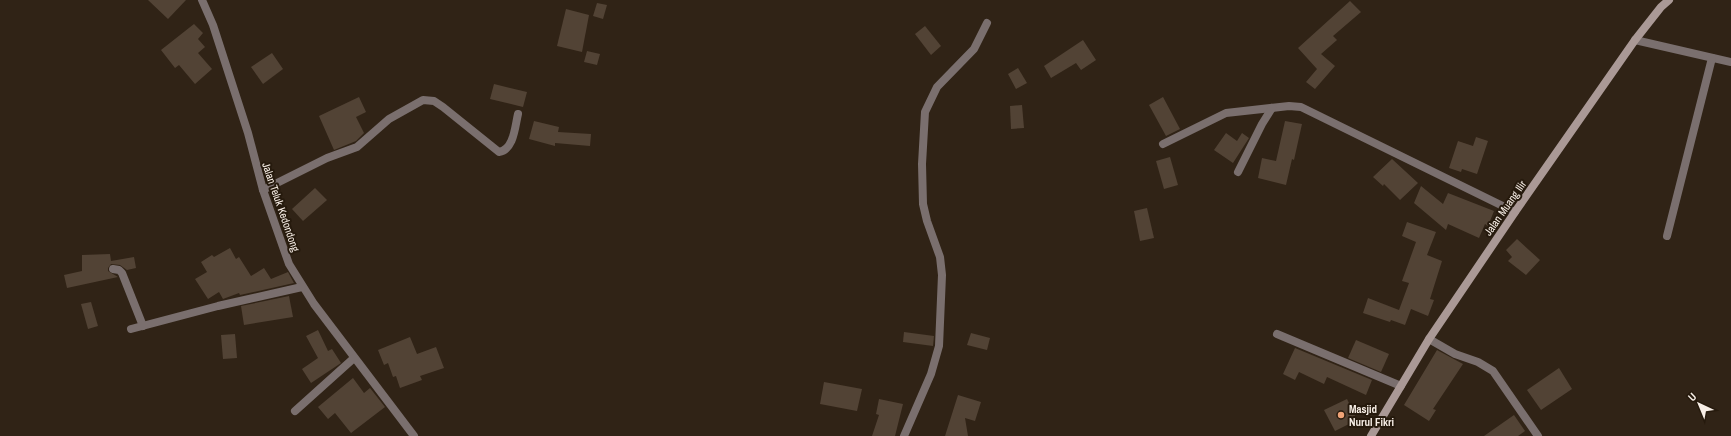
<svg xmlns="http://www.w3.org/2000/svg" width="1731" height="436" viewBox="0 0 1731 436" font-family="'Archivo Narrow',sans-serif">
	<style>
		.building { fill: #524335 }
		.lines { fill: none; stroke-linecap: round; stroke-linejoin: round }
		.minor { stroke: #7a6f6e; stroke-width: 8 }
		.secondary { stroke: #aa9996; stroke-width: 8 }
		.poi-dot { fill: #efa377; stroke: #261a0d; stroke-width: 1.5 }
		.labels { text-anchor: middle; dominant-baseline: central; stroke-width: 4; stroke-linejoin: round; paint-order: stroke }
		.street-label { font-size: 11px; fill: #f7eee6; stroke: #261a0d }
		.poi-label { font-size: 11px; font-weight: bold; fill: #f7eee6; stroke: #261a0d; text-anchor: start }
	</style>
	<rect width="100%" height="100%" fill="#302316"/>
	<g class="building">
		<polygon points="148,0 186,0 168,19"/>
		<polygon points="1350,1 1361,12 1333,36 1337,40 1321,54 1335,66 1315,89 1306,82 1317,69 1298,48"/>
		<polygon points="597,3 607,5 603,19 593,16"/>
		<polygon points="566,9 589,15 582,52 557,46"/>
		<polygon points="194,24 203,33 198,39 205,47 198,53 212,69 195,84 179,65 175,68 161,50"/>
		<polygon points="925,26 941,46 931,55 915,34"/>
		<polygon points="1083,40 1096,60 1081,70 1076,63 1051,78 1044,66"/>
		<polygon points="587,51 600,54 597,65 584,62"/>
		<polygon points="272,53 283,69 263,84 251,67"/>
		<polygon points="1018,68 1027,83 1016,89 1008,74"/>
		<polygon points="494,84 527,92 523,107 490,99"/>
		<polygon points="359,97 366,112 356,117 364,133 356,141 334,150 319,116"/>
		<polygon points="1163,97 1180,129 1166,136 1149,105"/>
		<polygon points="1022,105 1024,128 1011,129 1010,106"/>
		<polygon points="534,121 559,127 558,132 591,134 590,146 555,143 555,146 529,139"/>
		<polygon points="1285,121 1302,124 1294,160 1292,159 1286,185 1258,178 1262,158 1276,161"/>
		<polygon points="1226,133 1237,141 1242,133 1249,138 1233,163 1214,150"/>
		<polygon points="1476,137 1488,141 1477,174 1462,169 1461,172 1449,168 1458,141 1473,146"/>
		<polygon points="1170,157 1178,185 1164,189 1156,161"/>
		<polygon points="1392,159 1418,183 1400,200 1384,184 1383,186 1373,177"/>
		<polygon points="1421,186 1443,204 1448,193 1494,211 1488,226 1485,224 1479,238 1448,224 1446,230 1414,203"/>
		<polygon points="315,188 327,200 303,221 292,209"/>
		<polygon points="1147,208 1154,238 1140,241 1134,211"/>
		<polygon points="1407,222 1436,232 1427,255 1442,261 1430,299 1434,300 1428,316 1411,309 1405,325 1391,320 1390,322 1363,313 1368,298 1399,310 1409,283 1402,281 1416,242 1402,236"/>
		<polygon points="1517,239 1540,260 1526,275 1508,261 1512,257 1506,250"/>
		<polygon points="230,248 236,259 239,257 251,276 264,268 271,279 288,272 294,283 240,295 239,293 223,299 219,292 208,299 195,279 207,272 201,262 212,255 214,257"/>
		<polygon points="110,254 111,261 134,257 136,268 127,270 120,265 111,264 108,268 108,271 118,277 67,288 64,275 82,271 82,255"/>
		<polygon points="289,296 293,317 244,325 241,306"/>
		<polygon points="91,302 98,326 88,329 81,304"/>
		<polygon points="318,330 328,351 332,349 341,363 311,383 302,369 318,358 306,336"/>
		<polygon points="904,332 934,336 933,346 903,342"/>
		<polygon points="971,333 990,338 987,350 967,345"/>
		<polygon points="235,334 237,358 223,359 221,335"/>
		<polygon points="410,337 417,354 436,347 444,368 420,376 422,380 400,388 396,376 393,377 388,363 384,365 378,350"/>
		<polygon points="1356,340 1389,354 1381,372 1348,358"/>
		<polygon points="1295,348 1372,380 1366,395 1327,377 1324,384 1299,372 1295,380 1283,374"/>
		<polygon points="1437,350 1463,364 1433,409 1436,410 1429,421 1404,405"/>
		<polygon points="1559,368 1572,389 1541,410 1527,390"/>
		<polygon points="353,378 364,393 370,388 385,407 351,433 335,413 328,419 318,407"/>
		<polygon points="824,382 862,389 857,411 820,404"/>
		<polygon points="958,395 981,402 975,421 965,418 968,436 945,436"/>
		<polygon points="879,399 903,404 895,436 872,436 879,415 876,414"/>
		<polygon points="1347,399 1357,420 1335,431 1324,410"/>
		<polygon points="1514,415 1525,431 1518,436 1484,436"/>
	</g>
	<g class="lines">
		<g class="minor">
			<polyline points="202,0 213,25 248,133 263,190 289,264 314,304 414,436"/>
			<polyline points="1635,40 1731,62"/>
			<polyline points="1163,144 1226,113 1289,106 1301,107 1515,212"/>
			<polyline points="1238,172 1262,124 1272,108"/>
			<path d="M263,190l64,-32 30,-11 32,-28 34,-19 11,1 9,6 56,45c15,-2 16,-26 19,-38"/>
			<polyline points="1667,236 1712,58"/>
			<polyline points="113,269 119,270 122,273 143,326"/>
			<polyline points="131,329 218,306 302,287"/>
			<polyline points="1277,334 1401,386"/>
			<polyline points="1429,339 1455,354 1478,362 1493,371 1538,436"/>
			<polyline points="295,411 354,358"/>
			<polyline points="904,436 931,374 939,346 942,275 940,257 927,221 923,204 922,164 925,112 937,87 974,49 987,23"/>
		</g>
		<polyline class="secondary" points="1371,436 1429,339 1515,212 1635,40 1661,7 1669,0"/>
	</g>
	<circle class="poi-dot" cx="1341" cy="415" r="4"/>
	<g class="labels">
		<g class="street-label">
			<text transform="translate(281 207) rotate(71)">Jalan Teluk Kedondong</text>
			<text transform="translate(1505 208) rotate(-55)">Jalan Muang Ilir</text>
		</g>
		<g class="poi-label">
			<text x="1349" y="409">Masjid<tspan x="1349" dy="13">Nurul Fikri</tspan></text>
		</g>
	</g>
	<g transform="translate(1699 404) rotate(316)" stroke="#261a0d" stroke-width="3" paint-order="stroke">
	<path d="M0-3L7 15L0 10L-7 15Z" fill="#f7eee6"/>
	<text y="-6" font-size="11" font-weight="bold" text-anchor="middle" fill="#f7eee6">U</text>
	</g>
</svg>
